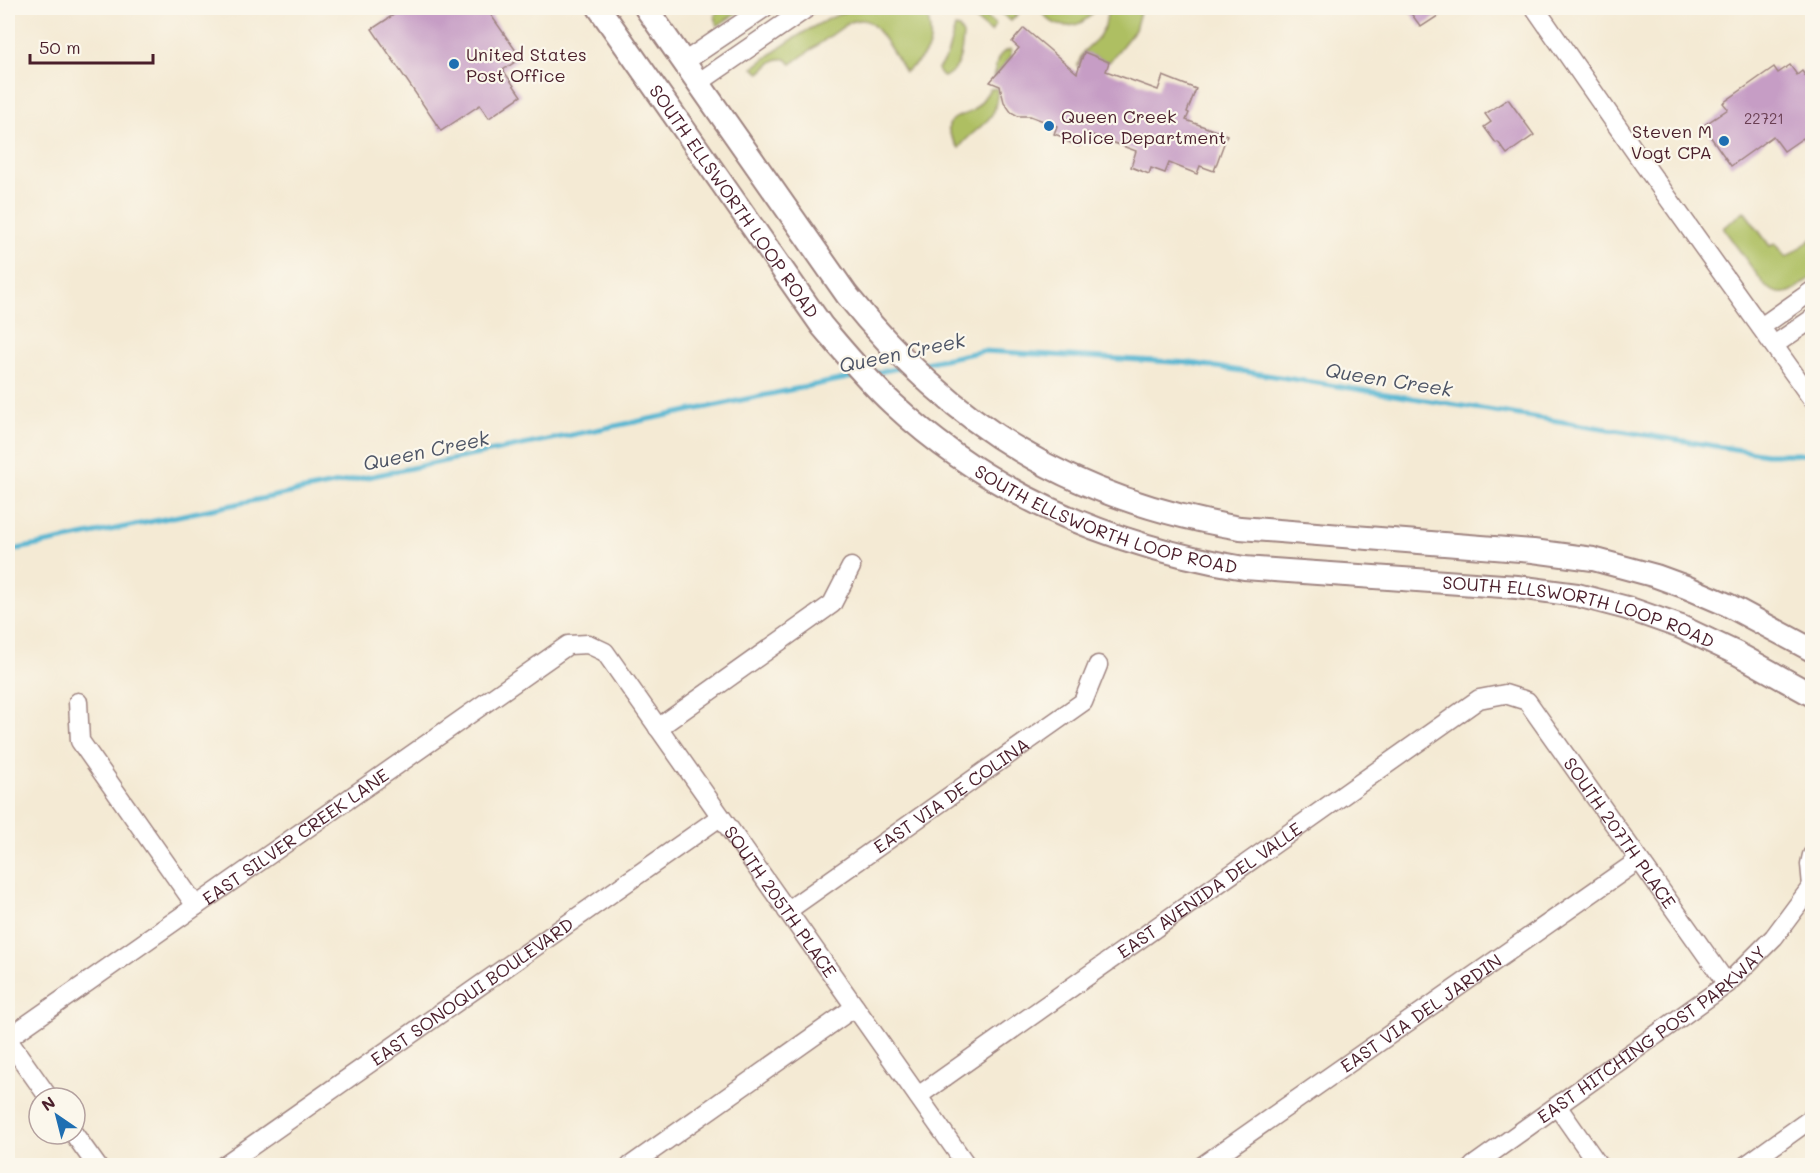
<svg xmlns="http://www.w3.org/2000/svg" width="1820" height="1173" viewBox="0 0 1820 1173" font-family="Mali,sans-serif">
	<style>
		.green { fill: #aebf62; stroke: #7c6f46; stroke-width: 1.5 }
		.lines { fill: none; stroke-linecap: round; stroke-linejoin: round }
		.stream { stroke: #52b5d1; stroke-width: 5 }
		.building { fill: #c69dc5 }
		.minor-casing { stroke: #9f8480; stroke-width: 21 }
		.major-casing { stroke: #9f8480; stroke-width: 26 }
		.minor { stroke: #fff; stroke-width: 18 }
		.major { stroke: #fff; stroke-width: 22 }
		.poi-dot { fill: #1f6fb2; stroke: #fbf7ec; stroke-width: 2 }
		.labels { text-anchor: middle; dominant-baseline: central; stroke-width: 4.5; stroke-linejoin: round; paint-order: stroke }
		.number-label { font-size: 15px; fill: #693e52 }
		.poi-label { font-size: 18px; fill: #4a1f2b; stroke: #fbf7ec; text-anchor: start }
		.street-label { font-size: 18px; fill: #4a1f2b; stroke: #fbf7ec }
		.water-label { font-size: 20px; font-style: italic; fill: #4d5465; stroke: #fbf7ec }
	</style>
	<rect width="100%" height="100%" fill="#fbf7ec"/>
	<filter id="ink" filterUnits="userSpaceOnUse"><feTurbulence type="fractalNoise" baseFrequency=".0167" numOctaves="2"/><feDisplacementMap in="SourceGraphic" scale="12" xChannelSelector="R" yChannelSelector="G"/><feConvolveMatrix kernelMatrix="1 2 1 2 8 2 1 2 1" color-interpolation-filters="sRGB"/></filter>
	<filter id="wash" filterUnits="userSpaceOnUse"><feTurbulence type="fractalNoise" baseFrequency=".008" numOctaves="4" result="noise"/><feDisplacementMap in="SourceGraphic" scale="24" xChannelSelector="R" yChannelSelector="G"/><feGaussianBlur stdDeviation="1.35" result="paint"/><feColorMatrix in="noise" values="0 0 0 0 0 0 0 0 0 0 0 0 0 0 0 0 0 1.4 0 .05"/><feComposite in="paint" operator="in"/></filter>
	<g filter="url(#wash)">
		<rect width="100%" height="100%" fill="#f4ead4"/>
		<g class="green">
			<polygon points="724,8 744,8 717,26 715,15 719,10"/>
			<path d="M854,8h72c7,33 9,43 -21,64 -7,-12 -26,-44 -36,-50 -6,-4 -13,-2 -19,0l-59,42 -5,-5c-13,-2 -17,7 -26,14l-7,-5c31,-25 64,-46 101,-60z"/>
			<polygon points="962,8 975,8 996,25 991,32"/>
			<polygon points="995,8 1024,8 1011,21"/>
			<path d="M1040,8h56c-13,23 -44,25 -56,0z"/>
			<polygon points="1108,8 1141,8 1135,30 1109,62 1084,53 1077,67 1083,52 1098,38 1105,26"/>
			<path d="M955,27l4,1 4,7c-1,16 -3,35 -19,42l-6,-5v-3l9,-13z"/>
			<path d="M1011,49v8l-18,21c4,-13 2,-25 18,-29z"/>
			<path d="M997,88c2,37 -20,35 -38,60 -6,-8 -17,-21 -5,-29 5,-4 12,-4 18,-8 8,-6 13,-14 18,-22z"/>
			<path d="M1744,211l26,35 5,-2 11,14 26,-19v38c-16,12 -27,24 -46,10l-43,-59z"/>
		</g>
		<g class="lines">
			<g class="stream">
				<polyline points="920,364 983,351 1191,363 1766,454 1812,454"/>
				<polyline points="873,373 905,367"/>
				<polyline points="8,551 858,376"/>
			</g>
		</g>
		<g id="blocks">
			<g class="building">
				<polygon points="404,8 486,8 521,58 503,70 521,96 489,118 480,105 441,131 372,29"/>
				<polygon points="1407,8 1450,8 1421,27"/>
				<polygon points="1024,28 1077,73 1084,52 1109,62 1106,71 1158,90 1163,76 1196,89 1187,112 1189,113 1186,120 1227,135 1214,171 1200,166 1197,174 1169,163 1165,173 1151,168 1149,174 1131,167 1136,151 1084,132 1079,146 1065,141 1066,138 1054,134 1057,126 1030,116 1018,116 1011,112 1004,102 1000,86 990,82 1019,48 1012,42"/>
				<polygon points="1790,65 1797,75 1802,71 1812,85 1812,152 1803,138 1784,151 1773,136 1731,166 1703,126 1728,109 1723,103 1774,67 1778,73"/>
				<polygon points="1508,99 1534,135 1507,154 1498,142 1496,143 1484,127 1491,122 1485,114"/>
			</g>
		</g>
	</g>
	<g filter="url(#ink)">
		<use href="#blocks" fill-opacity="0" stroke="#9f8480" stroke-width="1.5"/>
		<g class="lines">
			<g class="minor-casing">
				<g id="minor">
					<polyline points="1535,8 1643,163 1812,399"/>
					<polyline points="684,62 764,8"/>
					<polyline points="698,83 807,8"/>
					<polyline points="1761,327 1812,291"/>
					<polyline points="1774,345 1812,319"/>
					<polyline points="78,702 80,741 196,906"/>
					<polyline points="658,728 832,604 851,567"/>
					<polyline points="1812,886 1810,864 1812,855"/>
					<path id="s1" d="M787,911l296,-209 15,-37"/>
					<path id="s2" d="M8,1038l560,-393 20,-1 17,8 362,514"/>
					<polyline points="8,1040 49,1098"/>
					<path id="s3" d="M918,1096l561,-397 26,-5 22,7 200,283"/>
					<polyline points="1557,1106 1599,1166"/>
					<polyline points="74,1134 97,1166"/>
					<path id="s4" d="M223,1166l497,-349"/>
					<polyline points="630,1166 855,1007"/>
					<path id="s5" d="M1202,1166l437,-306"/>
					<path id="s6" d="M1473,1166l254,-182 47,-47 38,-51"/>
					<polyline points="1745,1166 1812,1118"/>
				</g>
			</g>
			<g class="major-casing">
				<g id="major">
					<path id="s7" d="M599,8l223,318c23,27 45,54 71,78 98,91 219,142 351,164l273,19 60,8 50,13 54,19 57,27 74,41"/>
					<path d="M646,8l201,287c106,132 225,205 393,233l293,23 60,8 63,17 30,11 42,18 84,45"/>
				</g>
			</g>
			<use href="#minor" class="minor"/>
			<use href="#major" class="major"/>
		</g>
	</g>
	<g class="poi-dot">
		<circle cx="454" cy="64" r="6"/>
		<circle cx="1049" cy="126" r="6"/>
		<circle cx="1724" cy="141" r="6"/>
	</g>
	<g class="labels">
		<g class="number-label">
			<text x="1764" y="118">22721</text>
		</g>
		<g class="poi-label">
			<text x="466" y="54">United States<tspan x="466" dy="21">Post Office</tspan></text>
			<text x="1061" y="116">Queen Creek<tspan x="1061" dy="21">Police Department</tspan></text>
			<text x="1712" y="131" text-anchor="end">Steven M<tspan x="1712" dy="21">Vogt CPA</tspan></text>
		</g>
		<g class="street-label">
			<text stroke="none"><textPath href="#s7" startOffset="236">SOUTH ELLSWORTH LOOP ROAD</textPath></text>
			<text stroke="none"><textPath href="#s7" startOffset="740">SOUTH ELLSWORTH LOOP ROAD</textPath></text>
			<text stroke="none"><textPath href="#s7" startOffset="1226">SOUTH ELLSWORTH LOOP ROAD</textPath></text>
			<text stroke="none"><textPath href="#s1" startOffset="201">EAST VIA DE COLINA</textPath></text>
			<text stroke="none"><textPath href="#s3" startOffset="898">SOUTH 207TH PLACE</textPath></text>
			<text stroke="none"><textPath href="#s2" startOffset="351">EAST SILVER CREEK LANE</textPath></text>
			<text stroke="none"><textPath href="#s3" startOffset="357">EAST AVENIDA DEL VALLE</textPath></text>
			<text stroke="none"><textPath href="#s2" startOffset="1028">SOUTH 205TH PLACE</textPath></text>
			<text stroke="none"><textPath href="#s4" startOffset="304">EAST SONOQUI BOULEVARD</textPath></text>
			<text stroke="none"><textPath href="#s5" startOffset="267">EAST VIA DEL JARDIN</textPath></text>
			<text stroke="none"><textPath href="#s6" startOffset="222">EAST HITCHING POST PARKWAY</textPath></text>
		</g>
		<g class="water-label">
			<text transform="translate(902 352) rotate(-12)">Queen Creek</text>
			<text transform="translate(1389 379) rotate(9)">Queen Creek</text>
			<text transform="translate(426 450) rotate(-12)">Queen Creek</text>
		</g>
	</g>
	<rect width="1820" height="1173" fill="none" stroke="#fbf7ec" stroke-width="30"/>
	<g transform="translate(57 1116) rotate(325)"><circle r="28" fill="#fbf7ec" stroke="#b4a19f" stroke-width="1.5"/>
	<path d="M0-4.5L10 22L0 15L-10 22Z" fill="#1f6fb2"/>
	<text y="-9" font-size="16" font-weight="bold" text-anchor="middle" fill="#4a1f2b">N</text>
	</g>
	<path d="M30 54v9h123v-9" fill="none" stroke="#4a1f2b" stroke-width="3"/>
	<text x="39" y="54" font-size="18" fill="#4a1f2b" stroke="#fbf7ec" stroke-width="4.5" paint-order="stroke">50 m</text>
</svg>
